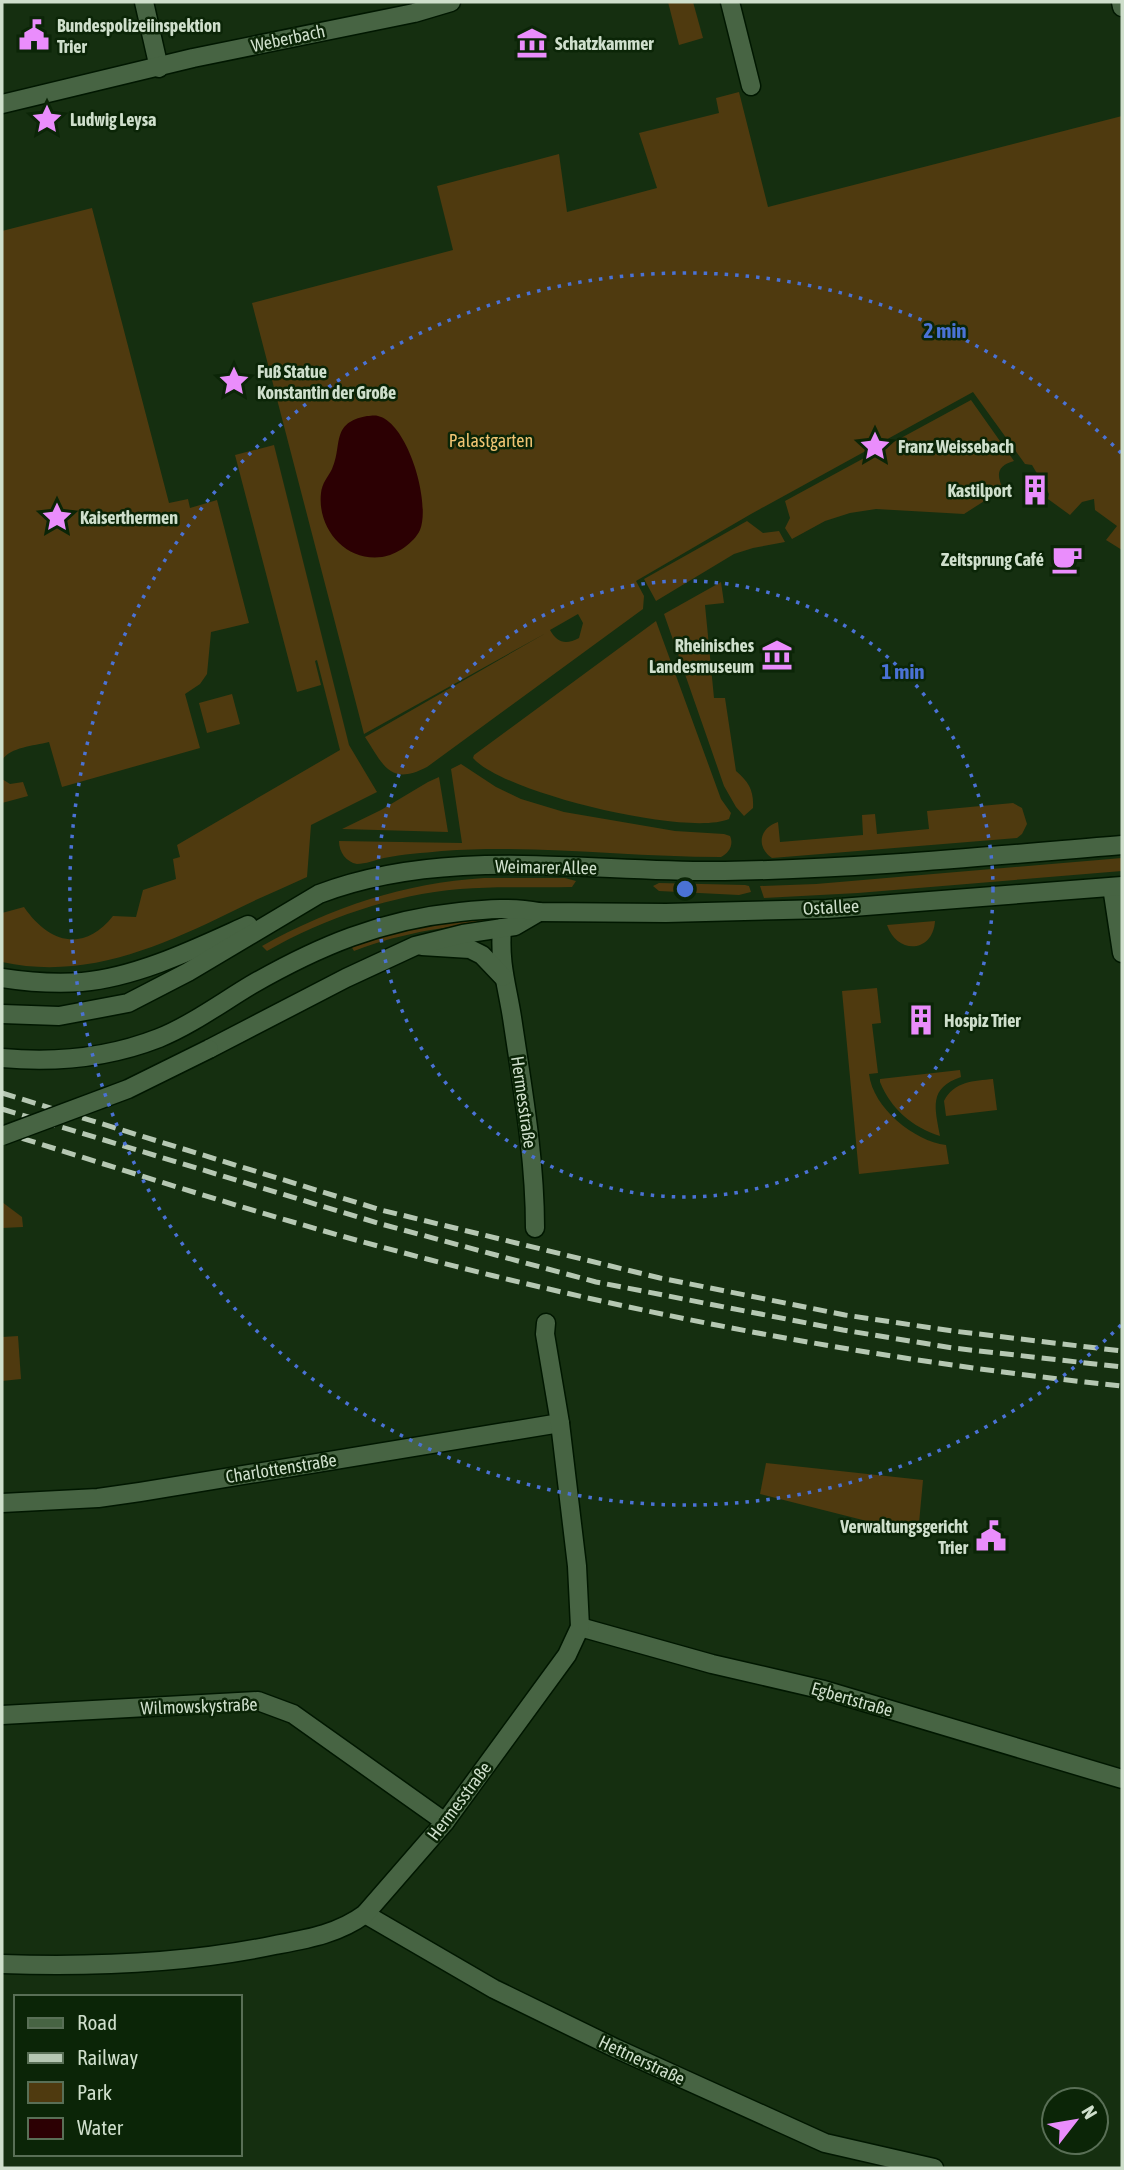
<svg xmlns="http://www.w3.org/2000/svg" width="1124" height="2170" viewBox="0 0 1124 2170" font-family="'Asap Condensed',sans-serif">
	<style>
		.green { fill: #4f3a0f; fill-rule: evenodd }
		.water { fill: #2c0003 }
		.lines { fill: none; stroke-linecap: round; stroke-linejoin: round }
		.minor-casing { stroke: #001700; stroke-width: 21 }
		.secondary-casing { stroke: #001700; stroke-width: 21 }
		.minor { stroke: #476443; stroke-width: 18 }
		.secondary { stroke: #476443; stroke-width: 18 }
		.rail { stroke: #b5c7b2; stroke-width: 5; stroke-dasharray: 14 7; stroke-linecap: butt }
		.secondary-bridge-casing { stroke: #001700; stroke-width: 21; stroke-linecap: butt }
		.secondary-bridge { stroke: #476443; stroke-width: 18 }
		.ring { fill: none; stroke: #4a72d5; stroke-width: 3.5; stroke-dasharray: 3.5 7 }
		.labels { text-anchor: middle; dominant-baseline: central; stroke-width: 5; stroke-linejoin: round; paint-order: stroke }
		.poi-label { font-size: 18px; font-weight: bold; fill: #cfdfcc; stroke: #0b2507; text-anchor: start }
		.street-label { font-size: 18px; fill: #cfdfcc; stroke: #0b2507 }
		.park-label { font-size: 18px; fill: #f0c473; stroke: #0b2507 }
		.centre { fill: #4a72d5; stroke: #0b2507; stroke-width: 3.5 }
		.ring-label { font-size: 21px; text-anchor: middle; font-weight: bold; fill: #4a72d5; stroke: #0b2507; stroke-width: 5; stroke-linejoin: round; paint-order: stroke }
	</style>
	<rect width="100%" height="100%" fill="#152f10"/>
	<g class="green">
		<polygon points="668,2 693,2 703,38 679,45"/>
		<path d="M739,92l29,115 354,-91v434l-16,-10 11,-14 -22,-16 -1,-11 -12,3 -12,13 -22,-16 1,-5 -17,-29 -7,-1 -52,-72 -222,122 -115,67 8,15 -1,13 -216,158c-37,19 -43,-1 -62,-30l181,-104 -182,101 -112,-431 201,-53 -16,-64 122,-32 8,58 90,-24 -18,-55 80,-20 -3,-15zM578,614l5,9 -4,15c-13,7 -22,5 -29,-8z"/>
		<path d="M92,208l77,295 19,-4 2,9 27,-8 32,123 -38,9 -4,42 -7,10 -15,10 15,54 -138,39 -13,-45c-16,4 -38,5 -47,18v-529z"/>
		<path d="M971,400l43,61c-17,5 -18,13 -11,28l-39,25 -88,-5 -26,4 -25,8 -33,18 -7,-11 5,-10 -5,-17z"/>
		<path d="M274,445l75,300 28,47 -66,33 -4,52c-26,12 -53,23 -78,36 -72,35 -146,67 -227,49v-49l22,-6c24,35 59,47 89,9l23,1 7,-27 33,-11 -3,-20 7,-2 -3,-12 163,-95 -23,-90 -2,1 6,24 -24,7 -62,-237z"/>
		<polygon points="747,521 763,533 779,531 785,542 753,548 734,554 656,601 644,579"/>
		<path d="M721,582l3,21 -19,2 9,93h11l11,73c13,11 18,20 17,37l-9,8 -8,-9 -12,-21 -60,-172z"/>
		<path d="M656,621l65,178 10,14 -2,6c-41,18 -226,-26 -256,-61l1,-3z"/>
		<polygon points="232,694 240,724 207,733 199,703"/>
		<path d="M461,764l35,23 25,12 43,13 111,19 49,3 6,2c4,9 -1,17 -9,21 -93,0 -186,-13 -279,-6 -19,2 -39,3 -58,7 -8,2 -19,6 -27,6 -11,-2 -18,-12 -18,-23l123,2 -11,-74z"/>
		<polygon points="439,777 448,832 342,829 381,810 428,782"/>
		<polygon points="2,779 10,784 23,782 28,796 2,803"/>
		<path d="M1013,803l9,5 5,16 -5,10 -5,4 -245,20c-16,-11 -13,-30 6,-36l2,20 83,-7 -1,-20 13,-1 2,20 52,-5 -2,-18z"/>
		<polygon points="1122,858 1122,871 858,893 764,898 760,886 816,884"/>
		<path d="M484,878h81l11,3 -4,6c-38,1 -75,-1 -112,2 -68,6 -135,29 -193,62l-5,-5c70,-39 142,-63 222,-68z"/>
		<polygon points="659,883 745,885 749,886 751,892 739,895 659,891 653,886"/>
		<path d="M514,913l2,8c-56,3 -110,10 -162,30l-3,-5 46,-17z"/>
		<path d="M935,921c-2,32 -38,34 -48,4z"/>
		<path d="M877,988l4,35 -9,1 6,49 -9,1c4,34 45,67 77,71l3,19 -90,10 -17,-183z"/>
		<path d="M960,1070l1,7c-33,11 -26,31 -21,59 -28,-9 -49,-27 -60,-54v-3z"/>
		<path d="M993,1079l4,31 -51,6 -2,-15c10,-20 30,-20 49,-22z"/>
		<polygon points="2,1202 22,1217 23,1227 2,1228"/>
		<polygon points="18,1336 21,1379 2,1381 2,1337"/>
		<polygon points="766,1463 923,1480 918,1534 760,1494"/>
	</g>
	<path class="water" d="M367,416c4,0 7,-1 11,0 30,7 53,87 42,114 -6,13 -24,25 -38,27 -37,5 -65,-29 -61,-64 1,-10 7,-16 11,-24 11,-24 -2,-46 35,-53z"/>
	<g class="lines">
		<g class="minor-casing">
			<g id="minor">
				<polyline points="144,2 159,68"/>
				<polyline points="730,2 751,86"/>
				<polyline points="1121,2 1122,7"/>
				<polyline points="2,104 193,58 414,13 451,2"/>
				<polyline points="1112,887 1122,953"/>
				<path d="M502,928c-3,38 6,60 11,96 10,67 22,135 22,204"/>
				<polyline points="422,946 470,949 482,955 503,977"/>
				<polyline points="2,1503 98,1498 140,1492 560,1423"/>
				<polyline points="580,1627 712,1664 824,1690 1122,1779"/>
				<polyline points="2,1715 258,1701 293,1714 445,1822"/>
				<polyline points="365,1914 494,1989 615,2048 825,2143 934,2168"/>
				<path d="M2,1964c91,3 183,0 273,-19 32,-6 63,-11 90,-31l80,-92 122,-167 13,-28 -3,-61 -17,-143 -15,-89 1,-11"/>
			</g>
		</g>
		<g class="secondary-casing">
			<g id="secondary">
				<path d="M2,978c26,4 53,6 80,4 56,-5 115,-34 166,-57"/>
				<path d="M2,1014l57,2 69,-13 60,-31 131,-78c129,-49 271,-21 406,-23 132,-2 265,-15 397,-26"/>
				<polyline points="209,1049 346,978 415,946 463,934 515,926 539,912"/>
				<path d="M2,1058c54,5 106,0 157,-20 32,-13 62,-35 92,-53 68,-39 130,-65 209,-73 27,-3 53,-5 79,0l127,1 161,-4 295,-23"/>
			</g>
		</g>
		<use href="#minor" class="minor"/>
		<use href="#secondary" class="secondary"/>
		<g class="rail">
			<polyline points="2,1093 381,1210 660,1278 845,1315 953,1331 1122,1351"/>
			<polyline points="2,1109 381,1224 596,1282 843,1330 953,1348 1122,1367"/>
			<path d="M2,1132c125,39 250,80 376,114 244,66 493,114 744,140"/>
		</g>
		<g class="secondary-bridge-casing">
			<polyline id="secondary-bridge" points="2,1136 128,1089 209,1049"/>
		</g>
		<use href="#secondary-bridge" class="secondary-bridge"/>
	</g>
	<g class="ring">
		<circle cx="685" cy="889" r="308"/>
		<path d="M1121 1325A616 616 0 1 1 1121 453"/>
	</g>
	<defs>
		<g id="civic-bare" transform="scale(2.415)"><path d="M-.6-6.5H3V-4.5H.6V-3L4-1V1h2V6H-6V1h2V-1L-.6-3ZM-1.2 2.5V6h2.4V2.5Z" fill="#ea8dfc" stroke="#0b2507" stroke-width="2.5" paint-order="stroke"/></g>
		<g id="museum-bare" transform="scale(2.415)"><path d="M0-6L6-3V-2H-6V-3ZM-5-1h2V3h-2ZM-1-1h2V3h-2ZM3-1h2V3H3ZM-6 4H6V6H-6Z" fill="#ea8dfc" stroke="#0b2507" stroke-width="2.5" paint-order="stroke"/></g>
		<g id="sight-bare" transform="scale(2.415)"><path d="M0-6L1.8-2.2L6-1.7L2.9 1.2L3.7 5.4L0 3.3L-3.7 5.4L-2.9 1.2L-6-1.7L-1.8-2.2Z" fill="#ea8dfc" stroke="#0b2507" stroke-width="2.5" paint-order="stroke"/></g>
		<g id="building-bare" transform="scale(2.415)"><path d="M-4-6H4V6H1V3H-1V6H-4ZM-2.5-4.3h1.7v1.8h-1.7ZM.8-4.3h1.7v1.8H.8ZM-2.5-1h1.7V.8h-1.7ZM.8-1h1.7V.8H.8Z" fill="#ea8dfc" stroke="#0b2507" stroke-width="2.5" paint-order="stroke"/></g>
		<g id="cafe-bare" transform="scale(2.415)"><path d="M-5.5-4.5H6V0H3Q3 3.5 0 3.5H-2.5Q-5.5 3.5-5.5 0ZM3-3.2v2h1.7v-2ZM-6 4.5H4V6H-6Z" fill="#ea8dfc" stroke="#0b2507" stroke-width="2.5" paint-order="stroke"/></g>
	</defs>
	<g fill-rule="evenodd">
		<use href="#civic-bare" x="34" y="35"/>
		<use href="#museum-bare" x="532" y="43"/>
		<use href="#sight-bare" x="47" y="119"/>
		<use href="#sight-bare" x="234" y="381"/>
		<use href="#sight-bare" x="875" y="446"/>
		<use href="#building-bare" x="1035" y="490"/>
		<use href="#sight-bare" x="57" y="517"/>
		<use href="#cafe-bare" x="1067" y="559"/>
		<use href="#museum-bare" x="777" y="655"/>
		<use href="#building-bare" x="921" y="1020"/>
		<use href="#civic-bare" x="991" y="1536"/>
	</g>
	<g class="labels">
		<g class="poi-label">
			<text x="57" y="25">Bundespolizeiinspektion<tspan x="57" dy="21">Trier</tspan></text>
			<text x="555" y="43">Schatzkammer</text>
			<text x="70" y="119">Ludwig Leysa</text>
			<text x="257" y="371">Fuß Statue<tspan x="257" dy="21">Konstantin der Große</tspan></text>
			<text x="898" y="446">Franz Weissebach</text>
			<text x="1012" y="490" text-anchor="end">Kastilport</text>
			<text x="80" y="517">Kaiserthermen</text>
			<text x="1044" y="559" text-anchor="end">Zeitsprung Café</text>
			<text x="754" y="645" text-anchor="end">Rheinisches<tspan x="754" dy="21">Landesmuseum</tspan></text>
			<text x="944" y="1020">Hospiz Trier</text>
			<text x="968" y="1526" text-anchor="end">Verwaltungsgericht<tspan x="968" dy="21">Trier</tspan></text>
		</g>
		<g class="street-label">
			<text transform="translate(288 38) rotate(-12)">Weberbach</text>
			<text transform="translate(546 867) rotate(1)">Weimarer Allee</text>
			<text transform="translate(831 907) rotate(-3)">Ostallee</text>
			<text transform="translate(524 1102) rotate(82)">Hermesstraße</text>
			<text transform="translate(281 1468) rotate(-9)">Charlottenstraße</text>
			<text transform="translate(852 1699) rotate(16)">Egbertstraße</text>
			<text transform="translate(199 1706) rotate(-2)">Wilmowskystraße</text>
			<text transform="translate(459 1801) rotate(-53)">Hermesstraße</text>
			<text transform="translate(642 2060) rotate(25)">Hettnerstraße</text>
		</g>
		<g class="park-label">
			<text x="491" y="440">Palastgarten</text>
		</g>
	</g>
	<circle cx="685" cy="889" r="10" class="centre"/>
	<g class="ring-label">
		<text x="945" y="338">2 min</text>
		<text x="903" y="679">1 min</text>
	</g>
	<rect width="1124" height="2170" fill="none" stroke="#cfdfcc" stroke-width="7"/>
	<rect x="14" y="1995" width="228" height="161" fill="#0b2507" stroke="#596f56" stroke-width="2"/>
	<rect x="28" y="2018" width="35" height="10" fill="#476443" stroke="#596f56" stroke-width="2"/>
	<text x="77" y="2030" font-size="21" fill="#cfdfcc">Road</text>
	<rect x="28" y="2053" width="35" height="10" fill="#b5c7b2" stroke="#596f56" stroke-width="2"/>
	<text x="77" y="2065" font-size="21" fill="#cfdfcc">Railway</text>
	<rect x="28" y="2082" width="35" height="21" fill="#4f3a0f" stroke="#596f56" stroke-width="2"/>
	<text x="77" y="2100" font-size="21" fill="#cfdfcc">Park</text>
	<rect x="28" y="2118" width="35" height="21" fill="#2c0003" stroke="#596f56" stroke-width="2"/>
	<text x="77" y="2135" font-size="21" fill="#cfdfcc">Water</text>
	<g transform="translate(1075 2121) rotate(59)"><circle r="33" fill="#0b2507" stroke="#596f56" stroke-width="2"/>
	<path d="M0-5L12 26L0 18L-12 26Z" fill="#ea8dfc"/>
	<text y="-10" font-size="19" font-weight="bold" text-anchor="middle" fill="#cfdfcc">N</text>
	</g>
</svg>
